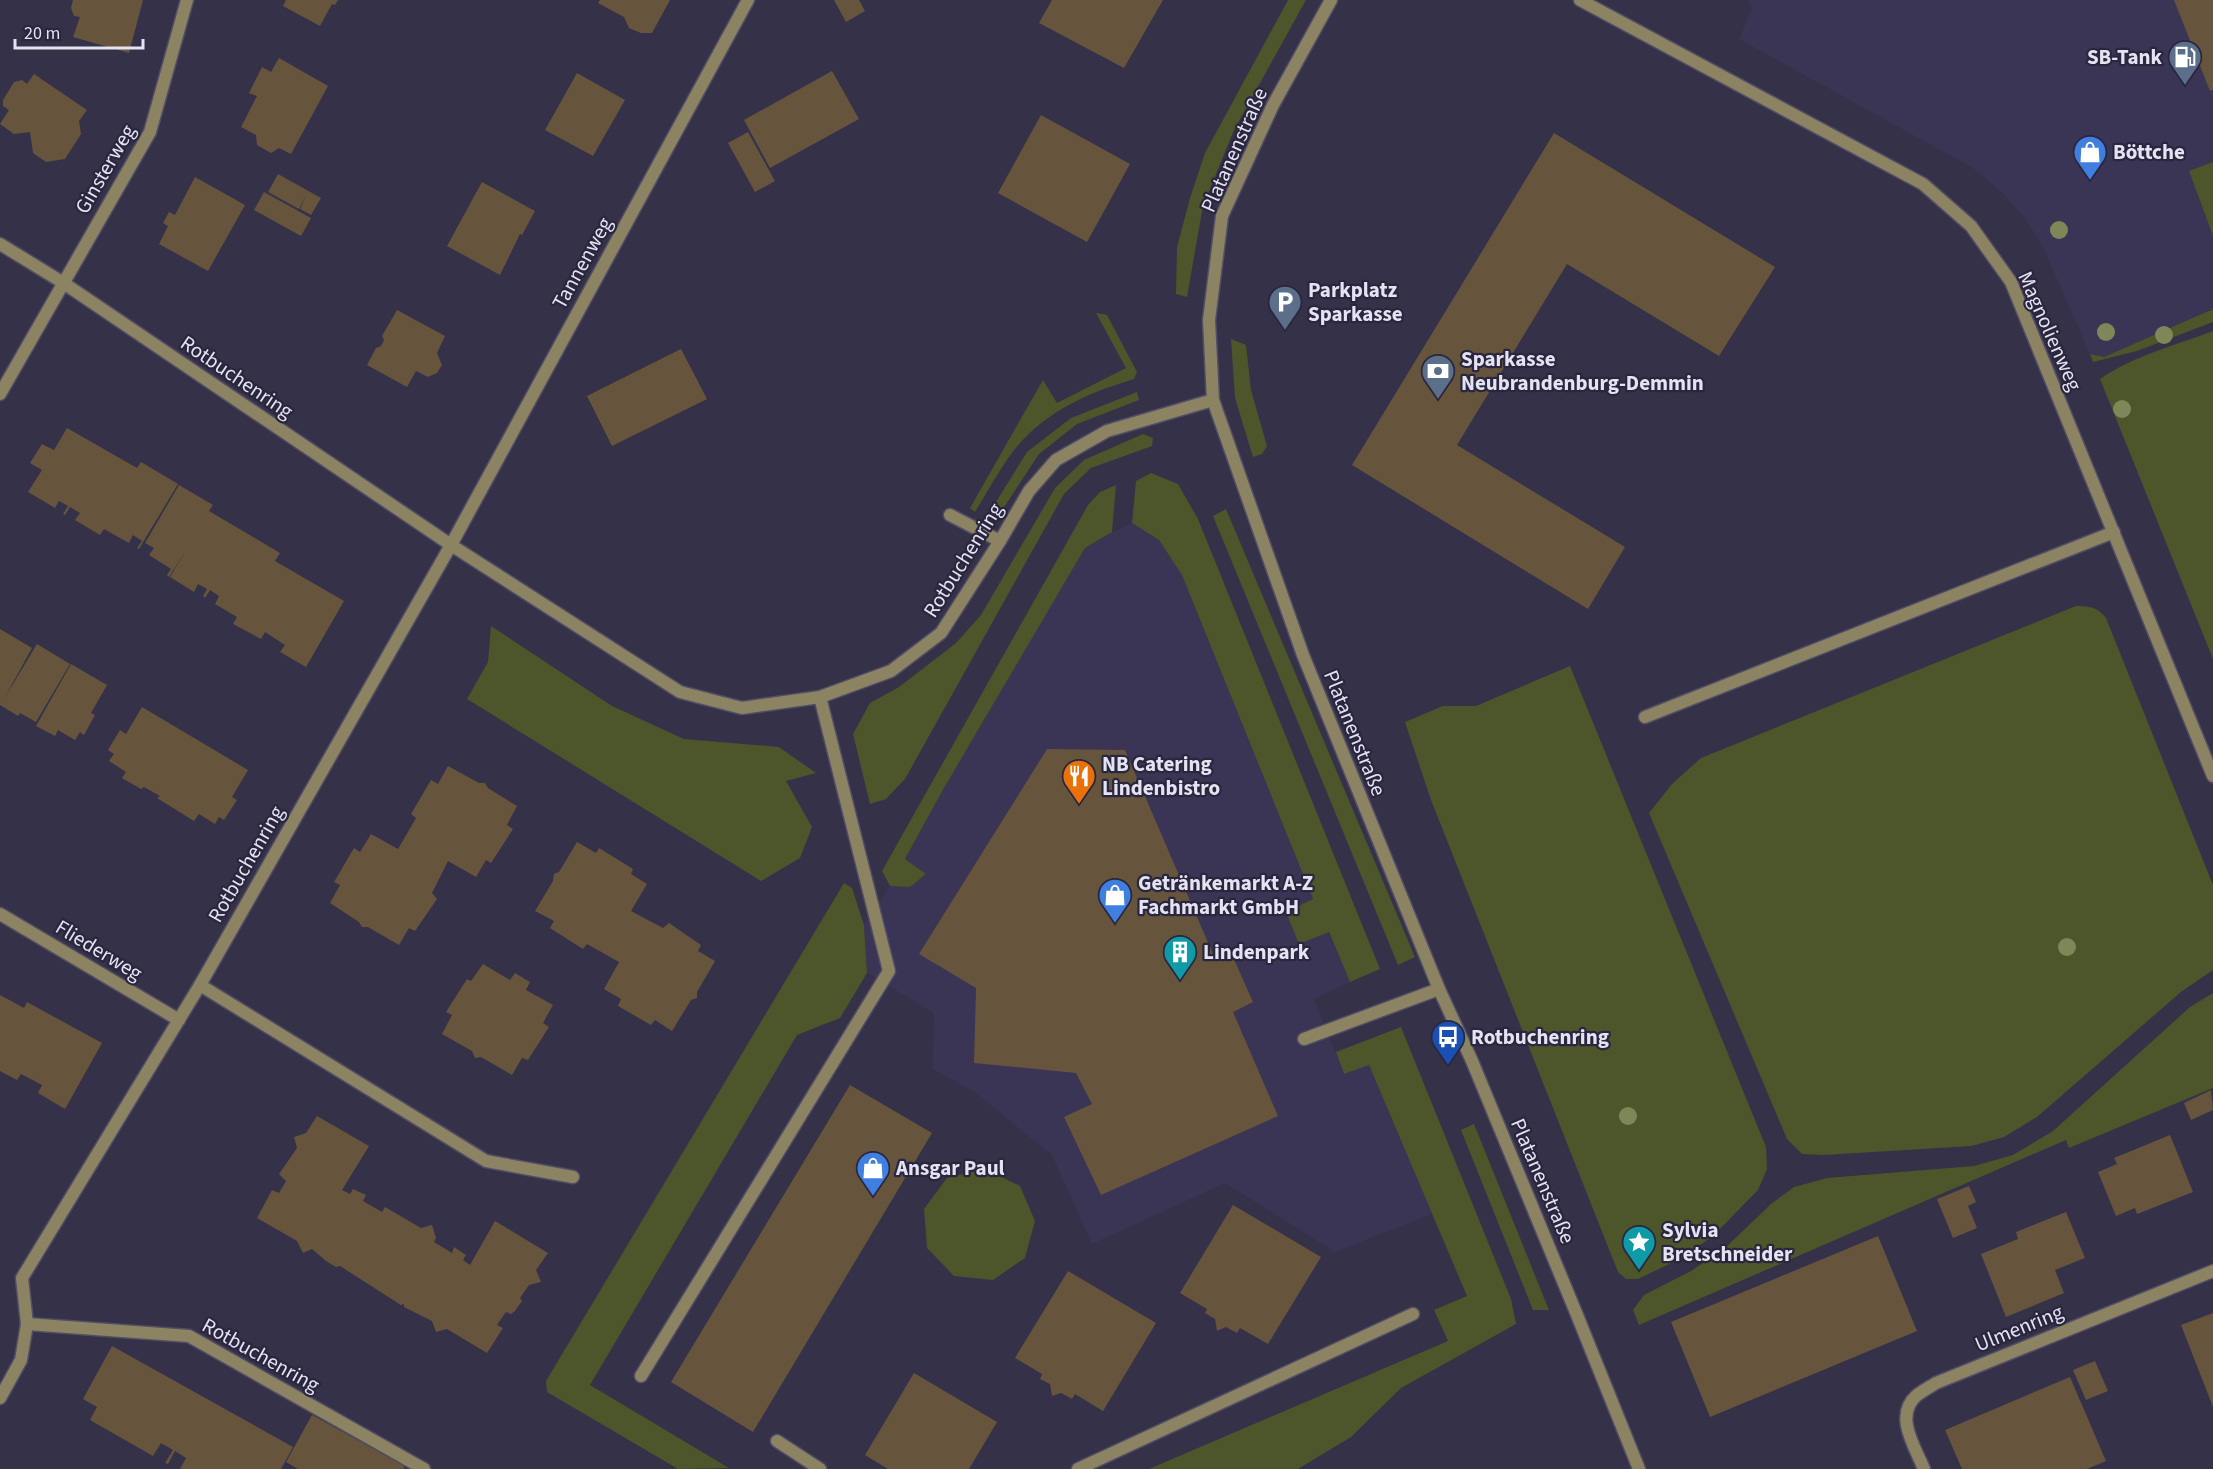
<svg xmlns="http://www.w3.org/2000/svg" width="2213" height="1469" viewBox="0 0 2213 1469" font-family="'Source Sans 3',sans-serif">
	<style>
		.built { fill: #3a3554 }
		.green { fill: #4d552a }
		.building { fill: #66553c }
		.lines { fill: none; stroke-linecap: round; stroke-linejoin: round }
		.service-casing { stroke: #504d64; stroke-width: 15 }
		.minor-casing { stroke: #504d64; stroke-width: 15 }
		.service { stroke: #8c8363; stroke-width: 12 }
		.minor { stroke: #8c8363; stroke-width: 12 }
		.tree { fill: #7e8758 }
		.labels { text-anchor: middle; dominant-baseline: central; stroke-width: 4.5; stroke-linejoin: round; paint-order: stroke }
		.poi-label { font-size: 21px; font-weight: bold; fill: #e4e3f3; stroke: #2a263e; text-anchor: start }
		.street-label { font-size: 21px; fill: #e4e3f3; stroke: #2a263e }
	</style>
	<rect width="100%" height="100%" fill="#343149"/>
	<g class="built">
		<polygon points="1748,0 2213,0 2213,195 2196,191 2213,236 2213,309 2104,357 2090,354 2043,247 2027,221 2003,193 1973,168 1739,39 1752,8"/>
		<polygon points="1132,523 1159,540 1182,575 1313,900 1286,912 1328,932 1350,982 1314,999 1344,1074 1369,1065 1432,1214 1335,1252 1225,1183 1092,1244 1052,1155 976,1093 933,1069 934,1013 867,973 864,925 890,886 910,887 926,874 905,860 944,788 1085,548 1112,532"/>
	</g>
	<g class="green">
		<polygon points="1288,0 1306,0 1234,130 1203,206 1187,297 1176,294 1177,247 1190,198 1205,153"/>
		<polygon points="2213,162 2213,236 2189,171"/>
		<polygon points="2213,309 2213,322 2137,351 2093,362 2090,354 2104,357"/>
		<path d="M1096,313l11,2 30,57 -3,7c-46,14 -88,32 -119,70 -15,19 -27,42 -40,63l-5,-4 73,-128 14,23 69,-35z"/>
		<path d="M2213,331v328l-113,-280c33,-23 76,-34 113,-48z"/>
		<polygon points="1231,339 1246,345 1251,390 1267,446 1262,454 1253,457 1235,398"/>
		<polygon points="1137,392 1139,400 1077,424 1039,454 997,518 986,518 1027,452 1071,418"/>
		<polygon points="1143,434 1153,438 1152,446 1091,468 1064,494 905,779 886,799 870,804 853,734 870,703 899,687 956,643 981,615 1055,488 1084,460"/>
		<polygon points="1151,473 1178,484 1198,519 1380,969 1350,982 1329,932 1299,944 1286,912 1313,899 1182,575 1159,540 1132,523 1136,481"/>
		<polygon points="1116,485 1112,532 1085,548 944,788 905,859 926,874 910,887 890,886 882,871 1088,505 1100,492"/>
		<polygon points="1226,509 1415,957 1398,965 1213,516"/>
		<path d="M2076,606c14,0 21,1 30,12l107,267v85l-32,22 -144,125 -33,20 -32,9 -148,9 -22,-1 -15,-15 -138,-326 23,-29 29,-26z"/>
		<polygon points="491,626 612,706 684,739 779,747 816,773 786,781 812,827 800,858 761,881 467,699 488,662"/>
		<polygon points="1570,666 1766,1147 1767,1169 1758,1190 1714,1235 1684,1257 1638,1279 1626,1279 1618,1272 1431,800 1405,722 1443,706 1476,706"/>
		<polygon points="844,883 852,888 864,925 867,973 840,1018 797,1035 590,1385 729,1468 678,1469 547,1392 546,1381"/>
		<polygon points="2213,993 2213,1088 2069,1148 2066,1140 1639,1325 1633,1310 1644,1295 1691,1271 1725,1248 1771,1204 1794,1187 1827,1178 1974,1166 2013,1155 2053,1131 2190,1007"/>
		<polygon points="1401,1027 1511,1299 1516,1324 1401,1388 1351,1437 1298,1469 1149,1469 1448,1341 1434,1310 1467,1296 1369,1065 1344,1074 1336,1052"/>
		<polygon points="1474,1124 1549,1310 1533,1310 1461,1130"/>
		<polygon points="985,1169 1020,1186 1035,1221 1025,1258 993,1280 954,1276 927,1248 924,1209 947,1178"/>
	</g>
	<g class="building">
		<polygon points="73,0 143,0 129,53 73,37 80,17 74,16 71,8"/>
		<polygon points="286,0 338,0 335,5 332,4 320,26 283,6"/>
		<polygon points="600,0 670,0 652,33 641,33 629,28 624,17 598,3"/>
		<polygon points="834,0 859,0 865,11 846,22"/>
		<polygon points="1052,0 1163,0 1124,68 1039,23"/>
		<polygon points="2174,0 2213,0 2213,90 2210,91"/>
		<polygon points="279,58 328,86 291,154 279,148 271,153 257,145 256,135 241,127 257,96 249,93 262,67 271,72"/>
		<polygon points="832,71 859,119 770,168 744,120"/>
		<polygon points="577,73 625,100 593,156 545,130"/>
		<polygon points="34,74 87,110 79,121 81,134 65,159 46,162 33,153 30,132 14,134 0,124 9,110 3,106 3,100 14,82 22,80 27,84"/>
		<polygon points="1041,115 1130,164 1087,242 998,193"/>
		<polygon points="748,132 775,181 755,192 728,143"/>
		<polygon points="1554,133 1775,267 1719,356 1567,264 1457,445 1625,547 1588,609 1352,465"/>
		<polygon points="278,174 321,198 311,215 300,209 306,195 299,209 268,192"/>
		<polygon points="195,177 245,205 208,271 159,244 168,226 163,223 169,212 175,215"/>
		<polygon points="482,182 535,211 522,235 520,234 500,275 447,246"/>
		<polygon points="264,192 311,218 301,236 254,210"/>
		<polygon points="397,310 445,336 437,353 442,365 437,373 428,377 416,371 407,387 367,365 376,348 381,346 384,340 382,336"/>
		<polygon points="681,349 707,399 612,446 587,396"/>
		<polygon points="67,428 137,468 141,462 178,484 139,549 137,548 142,541 133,535 129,543 104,529 100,535 75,520 80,513 70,507 65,515 63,514 68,506 59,501 55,508 28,492 42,470 30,463 42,444 54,450"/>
		<polygon points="179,485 213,505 209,511 280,553 275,561 344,601 306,667 280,652 285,645 265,632 261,639 233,624 237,617 215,604 219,596 210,590 205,598 203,596 207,589 198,584 194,592 170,577 186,550 169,577 167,575 171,569 149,555 154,548 145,543"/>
		<polygon points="0,629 32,648 4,699 37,644 70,664 36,722 20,713 18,716 0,705"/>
		<polygon points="71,664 107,685 91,713 95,715 84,735 80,732 75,740 58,730 55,736 36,726"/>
		<polygon points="142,707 248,770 232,797 237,800 224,820 219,817 215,824 199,814 194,821 157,798 160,796 144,787 141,789 122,778 126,772 109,761 114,754 108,750 120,730 126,734"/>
		<polygon points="1047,749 1125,750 1213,954 1228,946 1253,1002 1233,1012 1278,1116 1101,1195 1064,1117 1092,1104 1076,1073 974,1063 976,988 919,954"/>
		<polygon points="448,766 479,783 485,783 488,788 517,806 507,825 513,829 491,863 486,860 476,877 448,861 432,893 437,899 415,931 409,928 399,945 368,927 362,927 359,922 330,903 340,885 334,882 354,848 360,852 371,834 398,849 416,818 411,814 431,780 438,784"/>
		<polygon points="577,842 596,853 599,848 633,869 631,874 647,884 631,911 663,928 669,923 701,945 698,951 715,961 697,992 697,998 691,1000 672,1031 655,1020 651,1025 618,1006 621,999 604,989 619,962 587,944 583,949 550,928 554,921 535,911 553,881 554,874 559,872"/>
		<polygon points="483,964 510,980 515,973 530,982 526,990 553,1005 543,1023 549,1027 528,1060 522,1058 512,1075 481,1057 475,1058 472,1051 442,1034 452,1015 446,1012 467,979 471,981"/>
		<polygon points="0,995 24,1008 27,1002 102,1043 65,1109 38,1093 42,1085 21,1074 17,1080 0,1071"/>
		<polygon points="850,1085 932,1133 753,1432 671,1382"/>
		<polygon points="2211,1090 2213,1110 2191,1120 2184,1103"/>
		<polygon points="317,1116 369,1146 342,1190 350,1194 353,1189 366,1195 363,1201 382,1212 385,1207 421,1228 432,1225 436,1238 434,1242 452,1253 454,1247 466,1255 463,1260 470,1265 495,1221 548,1253 536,1270 541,1282 529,1285 520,1298 522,1301 515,1311 511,1314 506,1312 497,1325 503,1328 487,1353 447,1329 436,1332 432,1321 404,1307 404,1304 401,1305 340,1266 336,1267 326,1261 312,1249 303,1253 297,1241 257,1218 272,1190 279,1193 286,1181 279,1174 297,1148 294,1137 306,1133"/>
		<polygon points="2170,1135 2193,1192 2137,1214 2135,1208 2116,1216 2098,1172 2117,1164 2114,1158"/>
		<polygon points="1969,1186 1976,1202 1968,1206 1977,1228 1953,1238 1937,1199"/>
		<polygon points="1233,1205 1321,1257 1268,1344 1240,1328 1237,1333 1226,1327 1217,1331 1215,1319 1205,1313 1207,1309 1180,1293"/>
		<polygon points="2066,1212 2085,1258 2055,1270 2064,1293 2006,1317 1981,1254 2018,1239 2016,1232"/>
		<polygon points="1878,1236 1917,1331 1710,1417 1671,1322"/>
		<polygon points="1068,1271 1156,1323 1103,1411 1075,1394 1072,1399 1061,1393 1052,1396 1050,1384 1040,1379 1042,1374 1015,1358"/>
		<polygon points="2213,1313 2213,1407 2181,1325"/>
		<polygon points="112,1346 293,1447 281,1469 180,1469 186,1458 175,1451 168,1464 165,1463 173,1450 161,1443 153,1456 90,1420 97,1407 83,1399"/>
		<polygon points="2095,1361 2108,1391 2086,1400 2073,1370"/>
		<polygon points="914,1373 997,1422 969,1469 888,1469 865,1455"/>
		<polygon points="2070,1377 2106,1461 2087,1469 1962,1469 1945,1430"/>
		<polygon points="312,1415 405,1466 403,1469 298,1469 286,1462"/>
	</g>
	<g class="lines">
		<g class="service-casing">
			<g id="service">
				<polyline points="950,515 1000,541"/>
				<polyline points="1645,717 2114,532"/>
				<polyline points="1304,1039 1439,989"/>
				<polyline points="641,1376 889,971 820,697"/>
				<polyline points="777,1441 820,1469"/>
				<polyline points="1078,1469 1413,1314"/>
			</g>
		</g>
		<g class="minor-casing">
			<g id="minor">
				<polyline points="1331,0 1273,105 1222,216 1209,320 1213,400 1303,655 1439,989 1472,1061 1577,1315 1639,1469"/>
				<polyline points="1580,0 1923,184 1971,226 2011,282 2213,776"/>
				<polyline points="0,244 62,282 451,545 680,692 742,708 820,697 891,671 941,633 1000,541 1029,491 1056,460 1107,431 1213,400"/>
				<polyline points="0,394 150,132 187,0"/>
				<polyline points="0,914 179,1020"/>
				<polyline points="200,985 486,1161 573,1177"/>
				<polyline points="27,1324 189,1336 424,1469"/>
				<polyline points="0,1398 21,1360 27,1324 22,1278 200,985 451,545 748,0"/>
				<path d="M1924,1469c-9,-22 -30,-53 -8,-73 6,-5 14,-9 20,-13l277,-112"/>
			</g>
		</g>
		<use href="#service" class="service"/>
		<use href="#minor" class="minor"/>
	</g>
	<g class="tree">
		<circle cx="2059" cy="230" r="9"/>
		<circle cx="2106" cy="332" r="9"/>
		<circle cx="2164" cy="335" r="9"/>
		<circle cx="2122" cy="409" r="9"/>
		<circle cx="2067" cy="947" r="9"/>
		<circle cx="1628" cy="1116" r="9"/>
	</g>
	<defs>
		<g id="fuel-pin" transform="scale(1.725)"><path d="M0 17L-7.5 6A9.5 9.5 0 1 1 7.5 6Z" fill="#5c6f8a" stroke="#2a263e"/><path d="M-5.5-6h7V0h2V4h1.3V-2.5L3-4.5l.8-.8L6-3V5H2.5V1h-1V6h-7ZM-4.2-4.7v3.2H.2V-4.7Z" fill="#fff"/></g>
		<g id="shop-pin" transform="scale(1.725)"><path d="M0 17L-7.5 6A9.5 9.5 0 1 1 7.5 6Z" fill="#3f7fe0" stroke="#2a263e"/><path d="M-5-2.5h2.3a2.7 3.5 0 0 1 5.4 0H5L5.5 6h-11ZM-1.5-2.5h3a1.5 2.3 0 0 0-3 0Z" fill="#fff"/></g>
		<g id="parking-pin" transform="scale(1.725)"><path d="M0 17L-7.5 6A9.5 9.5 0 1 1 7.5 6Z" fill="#5c6f8a" stroke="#2a263e"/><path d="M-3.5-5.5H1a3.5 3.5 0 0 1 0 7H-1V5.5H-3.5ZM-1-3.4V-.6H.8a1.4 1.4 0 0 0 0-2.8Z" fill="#fff"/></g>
		<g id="bank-pin" transform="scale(1.725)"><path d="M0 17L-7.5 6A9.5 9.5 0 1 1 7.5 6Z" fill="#5c6f8a" stroke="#2a263e"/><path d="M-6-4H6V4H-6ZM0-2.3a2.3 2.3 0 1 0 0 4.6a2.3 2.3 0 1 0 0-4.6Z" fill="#fff"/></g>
		<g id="restaurant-pin" transform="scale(1.725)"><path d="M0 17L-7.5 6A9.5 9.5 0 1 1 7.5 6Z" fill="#e8710a" stroke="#2a263e"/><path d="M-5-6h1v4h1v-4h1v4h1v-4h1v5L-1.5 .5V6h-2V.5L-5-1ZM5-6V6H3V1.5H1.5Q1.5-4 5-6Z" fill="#fff"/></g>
		<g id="building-pin" transform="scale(1.725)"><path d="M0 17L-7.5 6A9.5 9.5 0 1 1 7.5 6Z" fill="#0f9aa8" stroke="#2a263e"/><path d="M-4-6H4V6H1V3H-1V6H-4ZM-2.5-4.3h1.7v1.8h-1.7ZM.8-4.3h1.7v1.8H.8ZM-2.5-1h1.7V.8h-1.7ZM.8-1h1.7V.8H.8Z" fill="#fff"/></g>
		<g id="bus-pin" transform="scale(1.725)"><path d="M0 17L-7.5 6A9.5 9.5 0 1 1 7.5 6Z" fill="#1a4fb4" stroke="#2a263e"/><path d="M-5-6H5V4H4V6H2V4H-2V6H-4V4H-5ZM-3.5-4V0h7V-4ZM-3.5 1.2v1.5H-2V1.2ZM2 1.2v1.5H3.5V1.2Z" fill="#fff"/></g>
		<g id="sight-pin" transform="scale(1.725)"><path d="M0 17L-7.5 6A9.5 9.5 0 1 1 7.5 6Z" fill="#0f9aa8" stroke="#2a263e"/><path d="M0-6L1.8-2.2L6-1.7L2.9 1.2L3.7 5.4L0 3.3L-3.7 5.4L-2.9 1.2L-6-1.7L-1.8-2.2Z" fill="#fff"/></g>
	</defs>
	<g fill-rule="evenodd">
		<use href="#fuel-pin" x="2185" y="57"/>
		<use href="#shop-pin" x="2090" y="152"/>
		<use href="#parking-pin" x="1285" y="302"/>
		<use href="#bank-pin" x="1438" y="371"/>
		<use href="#restaurant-pin" x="1079" y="776"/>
		<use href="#shop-pin" x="1115" y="895"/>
		<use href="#building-pin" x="1180" y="952"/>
		<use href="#bus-pin" x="1448" y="1037"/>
		<use href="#shop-pin" x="873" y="1168"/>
		<use href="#sight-pin" x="1639" y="1242"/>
	</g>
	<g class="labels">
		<g class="poi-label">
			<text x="2162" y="57" text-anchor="end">SB-Tank</text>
			<text x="2113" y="152">Böttche</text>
			<text x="1308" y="290">Parkplatz<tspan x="1308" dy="24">Sparkasse</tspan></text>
			<text x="1461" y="359">Sparkasse<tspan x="1461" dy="24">Neubrandenburg-Demmin</tspan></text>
			<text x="1102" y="764">NB Catering<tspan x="1102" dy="24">Lindenbistro</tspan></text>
			<text x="1138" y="883">Getränkemarkt A-Z<tspan x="1138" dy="24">Fachmarkt GmbH</tspan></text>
			<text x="1203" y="952">Lindenpark</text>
			<text x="1471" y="1037">Rotbuchenring</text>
			<text x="896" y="1168">Ansgar Paul</text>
			<text x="1662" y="1230">Sylvia<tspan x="1662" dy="24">Bretschneider</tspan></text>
		</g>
		<g class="street-label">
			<text transform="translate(1234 150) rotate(-66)">Platanenstraße</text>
			<text transform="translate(105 169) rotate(-60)">Ginsterweg</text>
			<text transform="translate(582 263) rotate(-61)">Tannenweg</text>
			<text transform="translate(2050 331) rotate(66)">Magnolienweg</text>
			<text transform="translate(237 377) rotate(34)">Rotbuchenring</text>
			<text transform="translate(963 560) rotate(-58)">Rotbuchenring</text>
			<text transform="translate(1355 733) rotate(68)">Platanenstraße</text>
			<text transform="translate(246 864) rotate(-60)">Rotbuchenring</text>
			<text transform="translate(99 950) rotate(31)">Fliederweg</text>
			<text transform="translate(1543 1181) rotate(67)">Platanenstraße</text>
			<text transform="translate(2019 1328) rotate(-22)">Ulmenring</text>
			<text transform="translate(261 1355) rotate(29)">Rotbuchenring</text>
		</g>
	</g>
	<path d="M15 39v9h128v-9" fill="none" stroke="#e4e3f3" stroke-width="3"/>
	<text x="24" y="39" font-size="18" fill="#e4e3f3" stroke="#2a263e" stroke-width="4.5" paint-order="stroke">20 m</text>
</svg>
